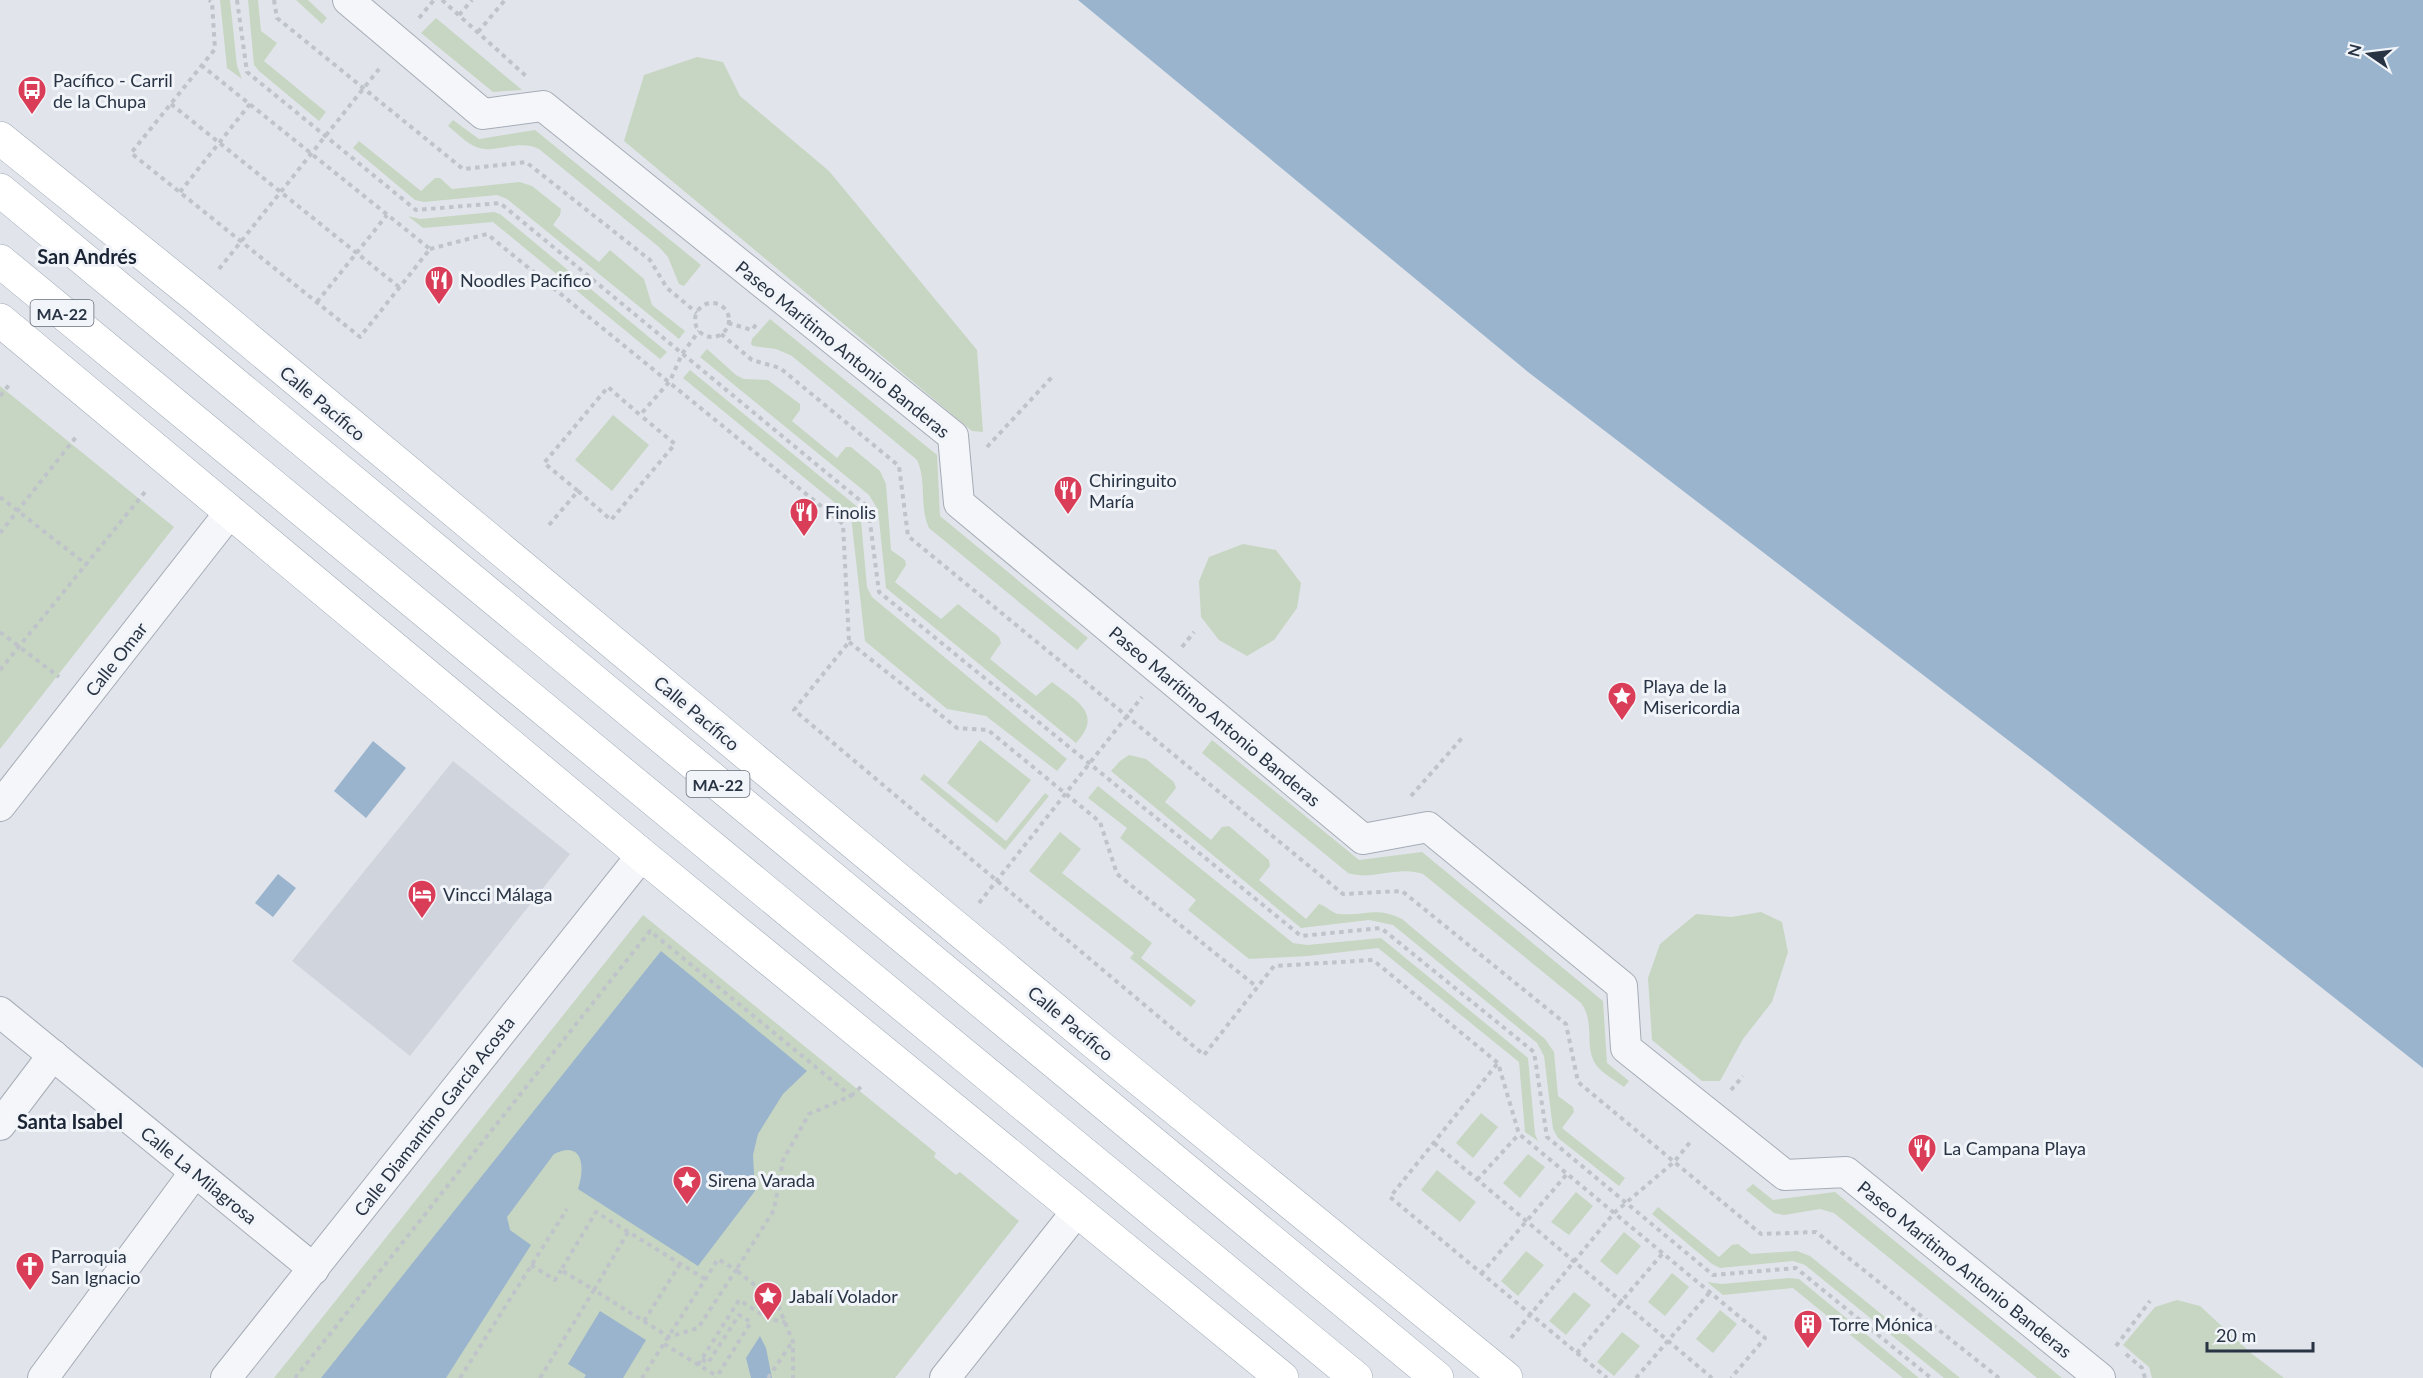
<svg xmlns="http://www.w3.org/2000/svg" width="2423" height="1378" viewBox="0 0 2423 1378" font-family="Lato,sans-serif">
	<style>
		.built { fill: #cfd4dd }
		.green { fill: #c7d6c2 }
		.water { fill: #9ab4ce }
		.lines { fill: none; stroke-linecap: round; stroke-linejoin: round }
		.street-casing { stroke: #a6acb6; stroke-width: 32 }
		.primary-casing { stroke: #a0aab8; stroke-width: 34 }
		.path { stroke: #bfc3ca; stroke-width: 4; stroke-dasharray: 4.5 4.5; stroke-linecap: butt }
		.street { stroke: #f4f6f9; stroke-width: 30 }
		.primary { stroke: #fff; stroke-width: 33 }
		.labels { text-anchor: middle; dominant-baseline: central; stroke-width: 6; stroke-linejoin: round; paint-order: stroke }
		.shield { fill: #f1f4f8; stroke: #646d7a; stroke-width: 1.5 }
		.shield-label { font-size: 16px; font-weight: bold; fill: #283344 }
		.poi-label { font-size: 18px; fill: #283344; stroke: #f1f4f8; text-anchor: start }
		.street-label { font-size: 18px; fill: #283344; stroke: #f1f4f8 }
		.neighbourhood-label { font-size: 20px; font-weight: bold; fill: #1a2435; stroke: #f1f4f8 }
	</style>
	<rect width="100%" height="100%" fill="#e1e5eb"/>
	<polygon class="built" points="453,761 570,854 410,1056 292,961"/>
	<g class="green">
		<polygon points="220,0 230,0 237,66 242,79 227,68"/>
		<polygon points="248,0 258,0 261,31 277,43 264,61 326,112 319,121 259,71 254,65"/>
		<polygon points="296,0 308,0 327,18 322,24"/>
		<polygon points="436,18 522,90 493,92 421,33"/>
		<polygon points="697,57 723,62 740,96 829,171 977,350 983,432 972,431 624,141 644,75"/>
		<path d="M453,120l26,19 56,-9 166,135 -17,21 -5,-2 -11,-27 -9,-10 -120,-98c-23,-11 -45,7 -65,-3 -9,-4 -18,-14 -26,-20z"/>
		<polygon points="359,141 421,191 435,178 440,178 452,189 520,182 532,186 561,209 560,215 553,225 599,262 610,250 644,279 652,305 685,331 679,339 507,199 497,195 424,202 415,200 353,148"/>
		<polygon points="494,212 500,214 667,352 660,359 493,222 423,228 408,216 420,219"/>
		<path d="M770,319l167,136 3,61 148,122 -11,12 -148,-122c-10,-21 -2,-47 -12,-68l-125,-104 -16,-7 -23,-3 -2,-2 1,-5z"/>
		<path d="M707,349l29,26 8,4 24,1 32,24v6l-8,11 45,37 9,-11h5l29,24 6,13 5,66 14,10 1,5 -11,17 46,37 17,-15 41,33 2,6 -11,16 46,37 16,-14c24,19 52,31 24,61l-190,-155 -8,-78 -9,-15 -169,-138z"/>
		<polygon points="690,370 860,509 867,587 872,597 1067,759 1057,771 986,716 947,709 865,641 851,516 683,378"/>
		<polygon points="0,386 174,527 0,749"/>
		<polygon points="613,415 649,445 612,491 575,460"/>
		<polygon points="1243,544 1276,550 1301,583 1297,608 1274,640 1247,656 1219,640 1201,617 1199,581 1209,557"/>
		<polygon points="980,740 1031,780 997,823 947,783"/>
		<path d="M1212,740l147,120 63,-8 181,149 4,62 22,18 -5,6c-8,-6 -21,-13 -27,-21 -14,-18 -1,-43 -16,-63l-158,-129c-25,-9 -51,7 -75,-1l-146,-120z"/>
		<path d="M1129,755l17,4 28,23 2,6 -11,14 46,38 11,-13 7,-1 40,34 1,6 -11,14 47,39 13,-15c8,2 13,10 21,10 26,2 36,-8 62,5l143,120 9,13 4,44 15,11 1,5 -12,16 63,50 -6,8 -61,-48 -5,-9 -9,-73 -7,-13 -144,-118 -24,-5 -68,8 -190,-157 9,-10z"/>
		<polygon points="924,774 1006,841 1045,793 1049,796 1005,850 920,779"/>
		<polygon points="1098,786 1293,943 1307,945 1381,938 1528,1058 1535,1134 1538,1141 1525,1132 1519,1062 1378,948 1308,956 1249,959 1188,910 1196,900 1120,838 1127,828 1088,798"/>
		<polygon points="1060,832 1081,849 1062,873 1152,943 1141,958 1196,1001 1191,1007 1130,958 1134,953 1029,871"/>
		<polygon points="1761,912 1782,922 1788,952 1772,1002 1743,1039 1720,1081 1702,1081 1652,1040 1648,978 1660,944 1696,914 1731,917"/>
		<polygon points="643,915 936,1153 934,1157 956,1175 960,1172 1019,1221 895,1378 274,1378"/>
		<polygon points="1481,1113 1498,1127 1473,1158 1456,1143"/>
		<polygon points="1528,1154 1545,1167 1520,1198 1503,1183"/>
		<polygon points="1437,1170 1476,1202 1460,1222 1421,1190"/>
		<polygon points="1753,1184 1773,1200 1835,1192 2062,1378 2037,1378 1834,1213 1820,1209 1784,1215 1774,1213 1746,1190"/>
		<polygon points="1576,1192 1593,1206 1569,1235 1551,1222"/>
		<polygon points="1658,1207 1719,1257 1732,1245 1738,1244 1751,1254 1797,1251 1810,1256 1960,1378 1944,1378 1805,1265 1793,1261 1720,1268 1712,1264 1652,1214"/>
		<polygon points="1624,1232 1641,1246 1617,1275 1600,1261"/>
		<polygon points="1526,1251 1544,1265 1518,1296 1501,1281"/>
		<polygon points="1672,1273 1689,1287 1665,1316 1648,1302"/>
		<polygon points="1789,1278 1799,1279 1919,1378 1903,1378 1793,1288 1723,1295 1707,1282 1722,1284"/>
		<polygon points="1574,1292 1591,1305 1566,1335 1549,1321"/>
		<polygon points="2177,1300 2200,1306 2252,1354 2284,1378 2152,1378 2149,1367 2123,1345 2155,1307"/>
		<polygon points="1720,1310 1737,1324 1713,1353 1696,1339"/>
		<polygon points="1622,1332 1640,1346 1614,1376 1597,1362"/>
	</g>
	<g class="water">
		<polygon points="1078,0 2423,0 2423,1068 2047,770 1528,372"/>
		<polygon points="373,741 406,768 366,818 334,791"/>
		<polygon points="278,874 296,888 273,917 255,903"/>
		<path d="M661,951l146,120 -24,23 -25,40 -5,21 2,36 -57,75 -120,-77c7,-20 6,-50 -24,-35l-47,63 3,13 21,15 -85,133h-125z"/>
		<polygon points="600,1311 646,1340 623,1378 584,1378 586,1375 568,1364"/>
		<polygon points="760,1336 766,1348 772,1378 751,1378 746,1358"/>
	</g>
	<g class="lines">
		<g class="street-casing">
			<g id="street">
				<polyline points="348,0 483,114 543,106 953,436 959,503 1363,839 1428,827 1622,986 1626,1048 1785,1175 1846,1172 2100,1378"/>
				<polyline points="0,806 231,511"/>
				<polyline points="0,1012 314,1269"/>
				<polyline points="0,1125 53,1055"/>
				<polyline points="43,1378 195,1172"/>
				<polyline points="226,1378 642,855"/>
				<polyline points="945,1378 1077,1211"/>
			</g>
		</g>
		<g class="primary-casing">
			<g id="primary">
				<polyline points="0,138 197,297 1101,1048 1506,1378"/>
				<polyline points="0,190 1437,1378"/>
				<polyline points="0,261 1356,1378"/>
				<polyline points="0,320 642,855 1282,1378"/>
			</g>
		</g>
		<g class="path">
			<polyline points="237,0 247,72 416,210 500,203 868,507 879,592 1301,936 1381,928 1534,1052 1547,1137 1713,1275 1796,1268 1931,1378"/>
			<polyline points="274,0 277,18 463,169 526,162 650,260 667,288 697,313"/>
			<polyline points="442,0 526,76"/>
			<polyline points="459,15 472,0"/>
			<polyline points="419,18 434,0"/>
			<polyline points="478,32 505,0"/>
			<polyline points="201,65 430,249 360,337 131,153 215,49 212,2 209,0"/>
			<polyline points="171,104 399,287"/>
			<polyline points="180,192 250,104"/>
			<polyline points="430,249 487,234 843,524 849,642 794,710 1204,1055 1274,966 1373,960 1498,1063 1519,1134 1765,1338 1731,1378"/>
			<polyline points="219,269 379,69"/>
			<polyline points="317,302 387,215"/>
			<circle cx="712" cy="320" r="17"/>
			<polyline points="728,323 752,330 758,322"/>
			<polyline points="721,334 752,360 780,368 899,466 908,536 1343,894 1402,891 1566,1024 1578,1082 1761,1234 1816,1232 1999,1378"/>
			<polyline points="0,396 10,384"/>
			<polyline points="987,447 1052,377"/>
			<polyline points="578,491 611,520 675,444 640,415"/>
			<polyline points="0,497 87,565"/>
			<polyline points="549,525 578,491 544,463 608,387 640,415 670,381 682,354 699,331"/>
			<polyline points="0,533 76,437"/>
			<polyline points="0,632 59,677"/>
			<polyline points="849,642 957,728 988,730 1100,822 1117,874 1257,987"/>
			<polyline points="1182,647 1194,632"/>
			<polyline points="0,670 145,492"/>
			<polyline points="1411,796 1462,738"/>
			<polyline points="979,903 1142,697"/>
			<polyline points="1497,1064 1390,1197 1607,1378"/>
			<polyline points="1731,1090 1743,1076"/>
			<polyline points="851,1096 863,1085"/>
			<polyline points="1434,1143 1712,1378"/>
			<polyline points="1477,1180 1519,1134"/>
			<polyline points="628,1232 594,1290 561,1270 596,1212 705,1279"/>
			<polyline points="531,1265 555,1280 561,1270"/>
			<polyline points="1481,1274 1567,1174"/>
			<polyline points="644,1321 680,1264"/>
			<polyline points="1511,1338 1614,1213 1674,1162 1691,1141"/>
			<polyline points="664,1344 717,1376"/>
			<polyline points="2116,1346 2150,1301"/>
			<polyline points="1577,1353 1663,1253"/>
			<polyline points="2126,1354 2142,1368 2145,1378"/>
			<polyline points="702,1359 708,1363 739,1315 751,1322 716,1378"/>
			<polyline points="698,1365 739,1300 769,1319 785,1322"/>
			<polyline points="295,1378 650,931 851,1096 809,1114 783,1160 774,1210 736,1270 777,1303 793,1342 793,1378"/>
			<polyline points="460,1378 567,1209"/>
			<path d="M540,1378l54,-88 75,47 29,-9 38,-58 -18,-11c-25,40 -51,79 -76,119"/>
			<polyline points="768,1378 792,1342"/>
			<polyline points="1636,1378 1710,1292"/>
		</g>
		<use href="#street" class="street"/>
		<use href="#primary" class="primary"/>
	</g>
	<defs>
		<g id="bus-pin" transform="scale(1.5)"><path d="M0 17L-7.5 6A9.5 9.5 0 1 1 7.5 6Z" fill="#da3d58" stroke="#f1f4f8"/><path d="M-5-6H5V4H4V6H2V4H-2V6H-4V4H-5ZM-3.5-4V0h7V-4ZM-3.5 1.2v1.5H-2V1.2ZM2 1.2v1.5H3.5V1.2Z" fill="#fff"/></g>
		<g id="restaurant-pin" transform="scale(1.5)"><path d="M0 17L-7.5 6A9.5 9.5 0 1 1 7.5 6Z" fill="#da3d58" stroke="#f1f4f8"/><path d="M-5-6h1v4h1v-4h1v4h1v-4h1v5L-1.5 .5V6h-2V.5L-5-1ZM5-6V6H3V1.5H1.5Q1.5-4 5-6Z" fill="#fff"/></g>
		<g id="sight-pin" transform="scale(1.5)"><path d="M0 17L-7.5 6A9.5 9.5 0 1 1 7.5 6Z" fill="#da3d58" stroke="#f1f4f8"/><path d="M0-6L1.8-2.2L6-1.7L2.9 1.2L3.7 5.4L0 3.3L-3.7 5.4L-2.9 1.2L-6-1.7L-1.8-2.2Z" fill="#fff"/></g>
		<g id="hotel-pin" transform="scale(1.5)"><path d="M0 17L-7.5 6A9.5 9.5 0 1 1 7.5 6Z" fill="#da3d58" stroke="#f1f4f8"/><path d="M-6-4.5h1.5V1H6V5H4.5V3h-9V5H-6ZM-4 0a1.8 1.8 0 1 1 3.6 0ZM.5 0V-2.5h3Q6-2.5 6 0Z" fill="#fff"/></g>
		<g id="church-pin" transform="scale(1.5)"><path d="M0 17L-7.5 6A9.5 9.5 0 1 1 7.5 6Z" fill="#da3d58" stroke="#f1f4f8"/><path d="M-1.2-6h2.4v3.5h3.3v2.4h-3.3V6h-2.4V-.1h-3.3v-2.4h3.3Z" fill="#fff"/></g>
		<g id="building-pin" transform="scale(1.5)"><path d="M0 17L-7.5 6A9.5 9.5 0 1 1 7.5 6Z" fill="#da3d58" stroke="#f1f4f8"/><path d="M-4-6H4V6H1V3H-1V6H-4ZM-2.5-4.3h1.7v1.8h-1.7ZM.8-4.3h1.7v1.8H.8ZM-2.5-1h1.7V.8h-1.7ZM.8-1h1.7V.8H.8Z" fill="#fff"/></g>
	</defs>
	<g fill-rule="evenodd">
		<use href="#bus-pin" x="32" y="90"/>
		<use href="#restaurant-pin" x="439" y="280"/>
		<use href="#restaurant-pin" x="1068" y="490"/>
		<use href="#restaurant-pin" x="804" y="512"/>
		<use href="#sight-pin" x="1622" y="696"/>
		<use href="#hotel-pin" x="422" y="894"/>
		<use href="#restaurant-pin" x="1922" y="1148"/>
		<use href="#sight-pin" x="687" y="1180"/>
		<use href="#church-pin" x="30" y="1266"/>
		<use href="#sight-pin" x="768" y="1296"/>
		<use href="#building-pin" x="1808" y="1324"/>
	</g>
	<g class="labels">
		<g class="shield">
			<rect x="30.5" y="300" width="63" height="26" rx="4.5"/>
			<rect x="686.5" y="771" width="63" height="26" rx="4.5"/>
		</g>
		<g class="shield-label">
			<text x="62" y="313">MA-22</text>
			<text x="718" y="784">MA-22</text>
		</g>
		<g class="poi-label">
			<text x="53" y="80">Pacífico - Carril<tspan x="53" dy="21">de la Chupa</tspan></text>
			<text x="460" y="280">Noodles Pacifico</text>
			<text x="1089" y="480">Chiringuito<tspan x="1089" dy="21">María</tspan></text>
			<text x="825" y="512">Finolis</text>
			<text x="1643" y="686">Playa de la<tspan x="1643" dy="21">Misericordia</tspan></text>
			<text x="443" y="894">Vincci Málaga</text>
			<text x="1943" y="1148">La Campana Playa</text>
			<text x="708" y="1180">Sirena Varada</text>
			<text x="51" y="1256">Parroquia<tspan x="51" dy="21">San Ignacio</tspan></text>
			<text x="789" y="1296">Jabalí Volador</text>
			<text x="1829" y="1324">Torre Mónica</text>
		</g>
		<g class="street-label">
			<text transform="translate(843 349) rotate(39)">Paseo Marítimo Antonio Banderas</text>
			<text transform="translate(323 403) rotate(40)">Calle Pacífico</text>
			<text transform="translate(116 659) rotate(-52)">Calle Omar</text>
			<text transform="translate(697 713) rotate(40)">Calle Pacífico</text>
			<text transform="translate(1215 716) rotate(40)">Paseo Marítimo Antonio Banderas</text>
			<text transform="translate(1071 1023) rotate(40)">Calle Pacífico</text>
			<text transform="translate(434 1116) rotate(-52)">Calle Diamantino García Acosta</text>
			<text transform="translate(199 1175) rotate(39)">Calle La Milagrosa</text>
			<text transform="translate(1965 1269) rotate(39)">Paseo Marítimo Antonio Banderas</text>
		</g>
		<g class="neighbourhood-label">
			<text x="87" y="256">San Andrés</text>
			<text x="70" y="1121">Santa Isabel</text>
		</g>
	</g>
	<g transform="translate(2369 54) rotate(284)" stroke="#f1f4f8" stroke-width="4.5" paint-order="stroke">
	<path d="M0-4.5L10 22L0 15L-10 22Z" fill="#283344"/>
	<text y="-9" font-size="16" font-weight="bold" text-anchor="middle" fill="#283344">N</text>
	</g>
	<path d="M2207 1342v9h106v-9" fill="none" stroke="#283344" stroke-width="3"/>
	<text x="2216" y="1342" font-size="18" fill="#283344" stroke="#f1f4f8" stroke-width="4.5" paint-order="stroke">20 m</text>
</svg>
